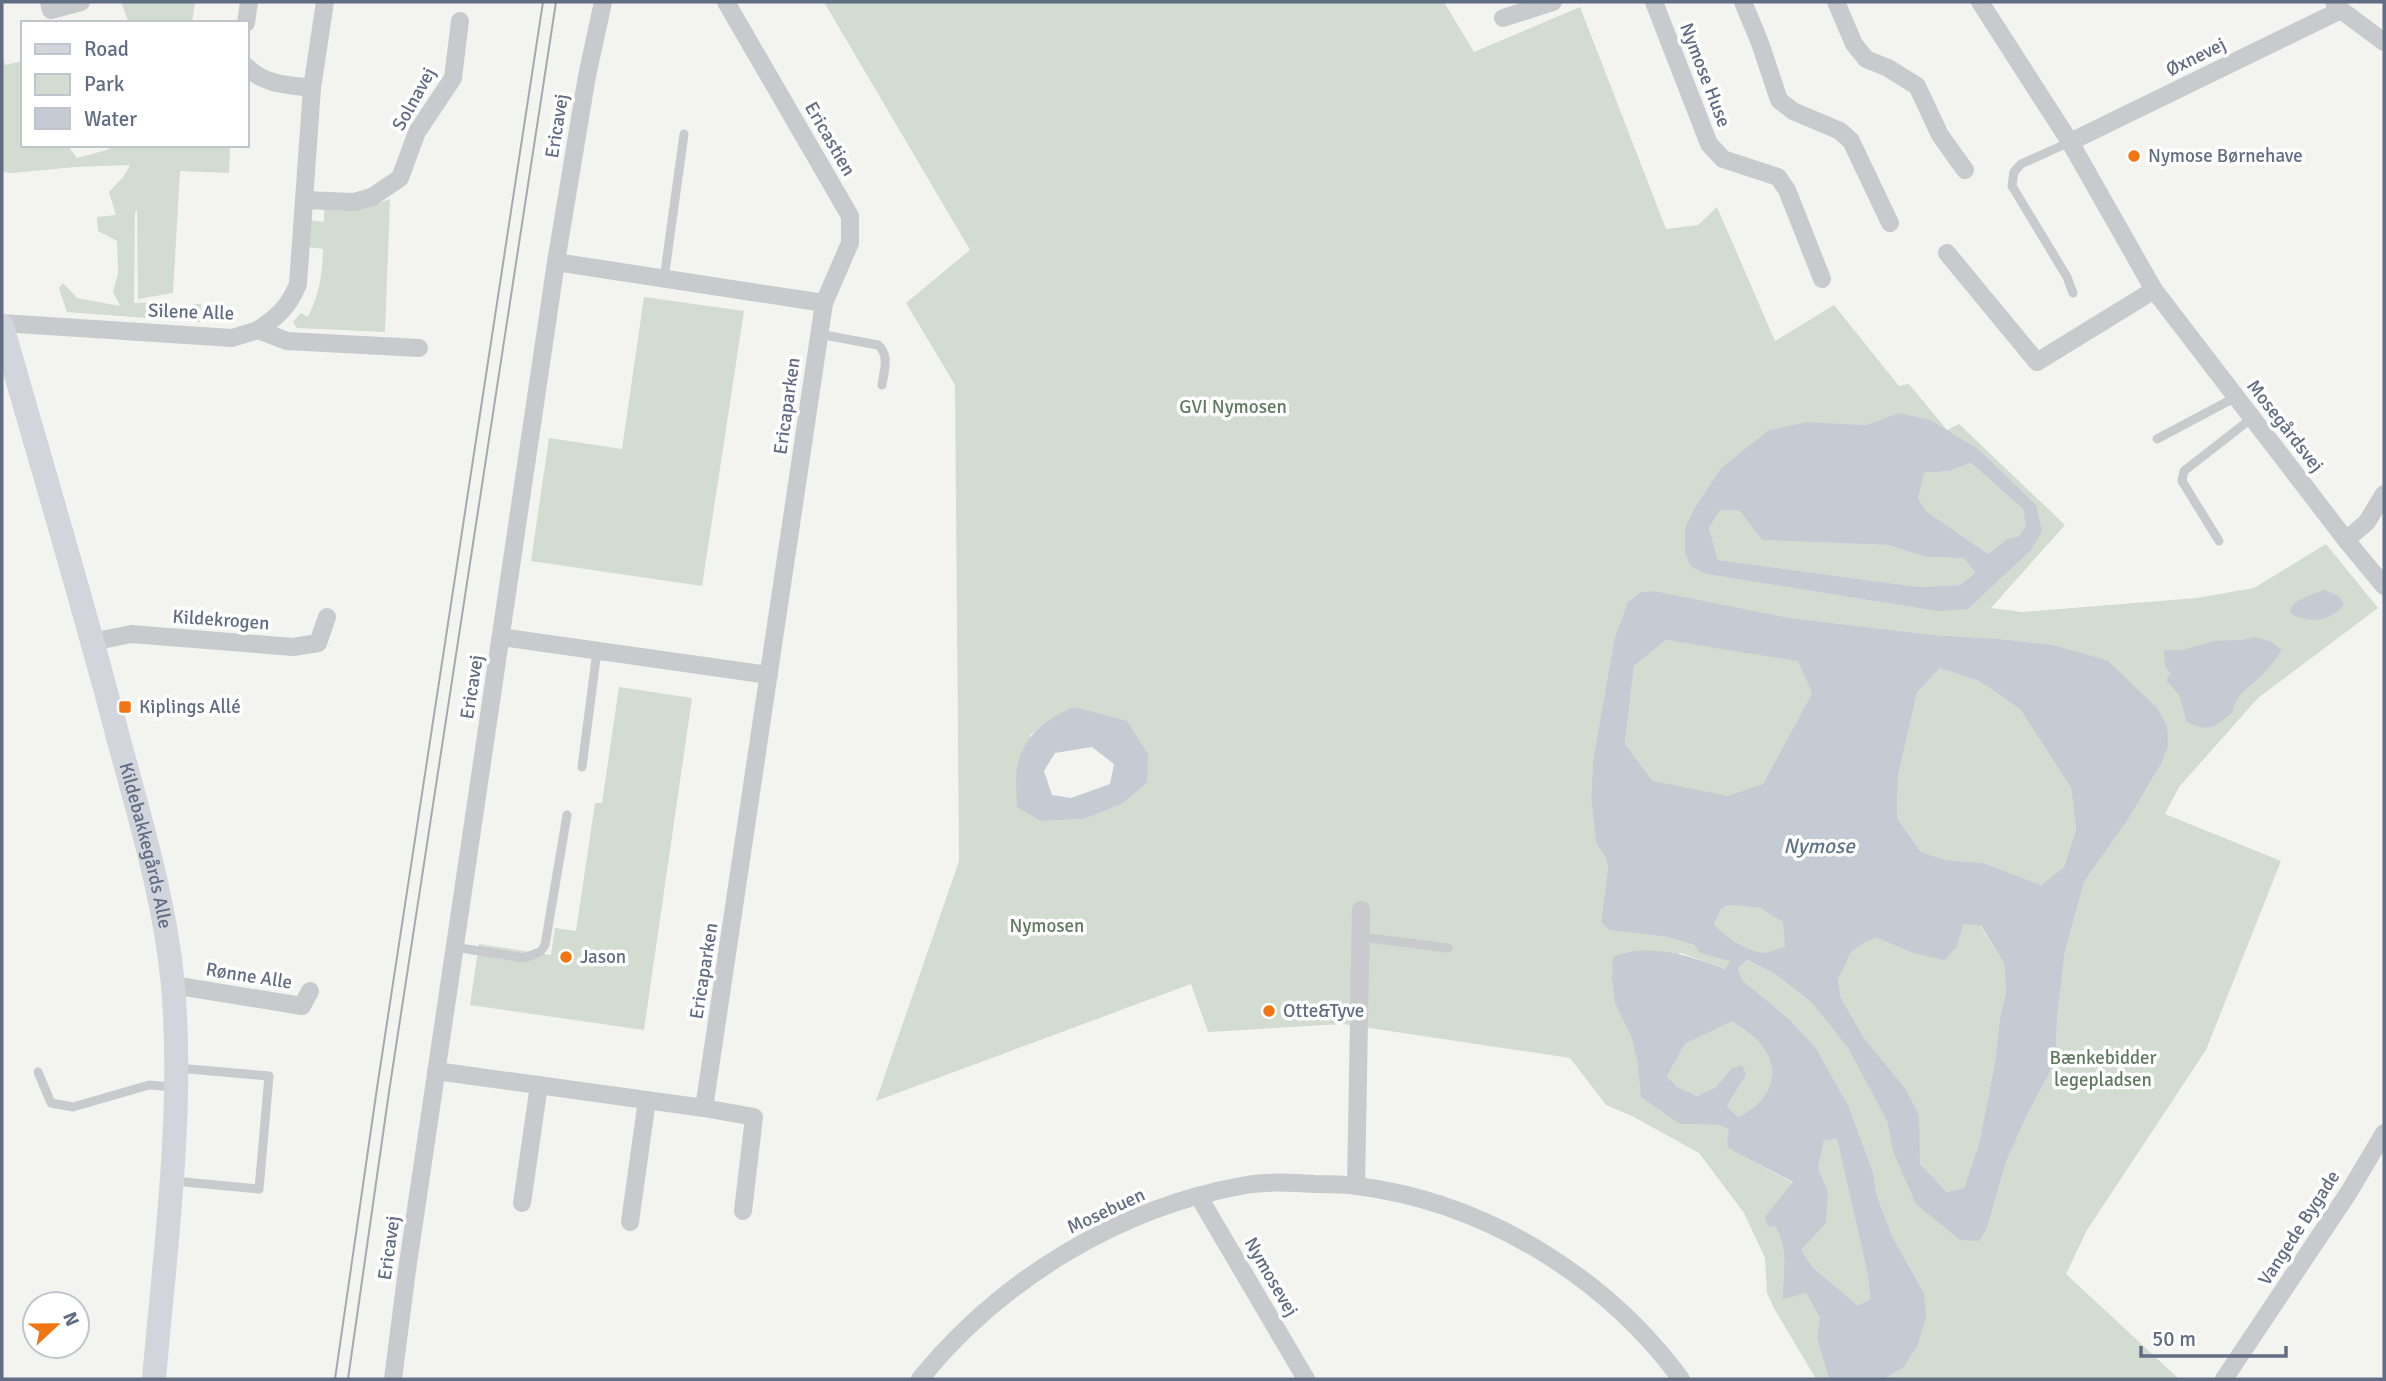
<svg xmlns="http://www.w3.org/2000/svg" width="2386" height="1381" viewBox="0 0 2386 1381" font-family="Signika,sans-serif">
	<style>
		.green { fill: #d2dcd0; fill-rule: evenodd }
		.water { fill: #c4cbd2; fill-rule: evenodd }
		.lines { fill: none; stroke-linecap: round; stroke-linejoin: round }
		.lane { stroke: #c8cace; stroke-width: 9 }
		.street { stroke: #c8cace; stroke-width: 18 }
		.secondary { stroke: #d2d6dc; stroke-width: 24 }
		.tram { stroke: #a5a9b0; stroke-width: 2 }
		.poi-dot { fill: #f17513; stroke: #fff; stroke-width: 2.5 }
		.labels { text-anchor: middle; dominant-baseline: central; stroke-width: 7; stroke-linejoin: round; paint-order: stroke }
		.street-label { font-size: 19px; fill: #616d83; stroke: #fff }
		.poi-label { font-size: 19px; fill: #616d83; stroke: #fff; text-anchor: start }
		.park-label { font-size: 19px; fill: #607a60; stroke: #fff }
		.water-label { font-size: 21px; font-style: italic; fill: #617588; stroke: #fff }
	</style>
	<rect width="100%" height="100%" fill="#f3f4ef"/>
	<g class="green">
		<polygon points="121,2 195,2 192,23 129,23"/>
		<path d="M824,2h620l30,50 106,-45 86,222 32,-4 19,-18 58,134 59,-36 65,81 10,-2 38,46 12,-6 106,101 -74,83 31,4 175,-14 57,-10 72,-44 52,64 -120,90 -79,89 -14,27 116,47 -75,189 -119,180 -21,44 113,105h-295l19,-11 21,-75 -32,-57 -15,-40 -4,-24 -25,-67 -32,-57 -27,-29 -47,-39 -4,-12 8,-8 29,14 37,29 36,45 39,73 6,30 94,77 19,-66 22,-49 21,-39 7,-20 1,-35 8,-67 19,-70 45,-64 32,-54 7,-17 -61,-87 -53,-15 -54,-6 -66,-4 -144,-17 -135,-27 -14,1 -27,49 -21,119 -2,39 5,44 10,15 2,10 -7,54 9,8 58,7 26,8 7,8 29,7 -4,9 -45,-16 -69,28 3,21 16,34 7,27 42,61 39,1 11,4 -3,11 2,8 64,35 -18,43c15,26 7,44 8,72l23,-5 14,25 -3,20 12,41h-13l-41,-69 -8,-17 -2,-35 -21,-45 -45,-60 -67,-37 -26,-11 -36,-47 -227,-34 -135,8 -17,-48 -315,117 83,-240 -4,-476 -49,-82 64,-53zM1807,422l60,3 111,24 64,82 -106,80 -230,-37 -15,-7 -6,-39 10,-21 26,-39 49,-38zM1075,707l23,7 49,69 -25,21 -38,15 -43,2 -11,-86z"/>
		<polygon points="2,55 5,65 23,61 23,145 67,145 77,158 107,150 114,145 230,145 229,173 180,171 173,293 138,299 137,210 135,213 134,303 159,302 169,311 194,313 195,304 201,304 200,322 67,312 59,288 63,283 77,298 120,306 113,292 118,273 117,241 98,231 97,217 116,215 109,192 124,176 130,165 75,167 13,173 2,172"/>
		<path d="M390,199l-5,133 -88,-4 -4,-6 8,-9 7,4c12,-25 14,-41 15,-68l-14,-2 1,-27 14,2v-15c25,4 42,1 66,-8z"/>
		<polygon points="644,297 744,311 702,586 531,561 549,438 622,449"/>
		<polygon points="1971,463 2023,509 2027,526 2019,536 2007,539 1988,554 1926,511 1918,498 1923,473 1949,471"/>
		<polygon points="1720,509 1739,510 1762,540 1888,545 1926,557 1964,558 1975,573 1960,585 1919,587 1718,560 1709,528"/>
		<polygon points="1666,640 1798,660 1812,693 1763,784 1728,797 1653,781 1625,744 1634,666"/>
		<polygon points="1940,668 1979,681 2020,709 2071,788 2076,829 2064,867 2041,885 1983,863 1946,860 1921,852 1897,818 1898,776 1917,693"/>
		<polygon points="619,687 692,698 644,1030 470,1005 479,944 551,955 555,928 576,931 595,803 602,803"/>
		<path d="M1730,905l30,3 24,14 1,24c-5,2 -10,5 -16,6 -16,4 -45,-16 -55,-28l7,-15z"/>
		<polygon points="1962,924 1980,926 2004,963 2006,992 2000,1018 1995,1062 1979,1144 1964,1188 1947,1192 1920,1164 1905,1088 1864,1038 1841,998 1838,980 1851,952 1865,942 1877,938 1913,953 1957,946"/>
		<path d="M1733,1020c9,9 26,19 33,30 17,30 -1,54 -28,67l-11,-11 19,-31 -15,-6 -15,18 -19,9 -21,-10 -9,-10 18,-32z"/>
		<polygon points="1837,1139 1868,1276 1870,1299 1858,1307 1811,1267 1800,1250 1806,1243 1828,1191 1818,1168 1824,1141"/>
	</g>
	<g class="water">
		<path d="M1899,413l31,7 48,29 58,56 6,26 -11,19 -63,59 -32,2 -230,-37 -15,-7 -6,-14v-25l10,-21 26,-39 48,-38 38,-8 60,3zM1971,463l52,46 3,17 -7,10 -12,3 -19,15 -62,-43 -8,-13 6,-25 25,-2zM1720,510h19l23,30 126,5 38,12 38,1 11,15 -15,12 -41,2 -201,-27 -9,-32z"/>
		<path d="M2324,590l16,7 4,8c-15,17 -35,19 -54,8 1,-14 22,-18 34,-23z"/>
		<path d="M1655,591l135,27 144,17 66,4 54,6 53,15 50,48 10,18 1,21 -7,17 -32,54 -45,64 -19,70 -8,67 -1,35 -7,20 -21,39 -22,49 -19,66 -8,13 -19,-1 -44,-36 -23,-53 -6,-30 -39,-73 -36,-45 -37,-29 -28,-14 -9,8 4,12 47,39 27,29 32,57 25,67 4,24 15,40 32,57 2,25 -9,28 -14,22 -19,11h-55l-12,-41 3,-20 -14,-25 -23,6c-1,-28 7,-47 -8,-73l-7,1 -3,-10 28,-35 -65,-34 -1,-8 2,-11 -10,-4 -39,-1 -39,-27 -3,-33 -7,-28 -16,-33 -3,-22 1,-24c37,-15 77,-1 112,12l5,-8 -30,-8 -6,-8 -26,-8 -59,-7 -8,-8 7,-54 -2,-10 -10,-15 -5,-44 2,-39 21,-119 14,-39 13,-10zM1666,640l132,21 14,32 -49,91 -35,12 -75,-15 -28,-37 9,-78zM1940,668l39,13 41,28 51,79 5,41 -12,38 -23,18 -58,-22 -37,-3 -25,-8 -24,-34 1,-42 19,-83zM1729,905l31,3 23,14 2,24c-5,2 -11,5 -16,6 -16,4 -45,-16 -55,-28l7,-15zM1963,924l18,2 23,37 2,29 -6,26 -5,44 -16,82 -15,44 -17,4 -27,-28 -1,-49 -14,-27 -41,-50 -23,-40 -3,-18 13,-28 14,-10 12,-4 36,15 32,7 12,-14zM1732,1021c10,7 27,18 33,29 18,29 0,54 -27,67l-11,-11 19,-31 -4,-10 -11,4 -15,18 -19,9 -21,-10 -9,-10 18,-32zM1837,1139l31,137 2,23 -12,7 -46,-39 -11,-17 25,-27 2,-32 -10,-23 6,-27z"/>
		<path d="M2256,637l15,5 11,8c-6,8 -11,16 -18,23 -15,16 -25,15 -32,40 -17,14 -24,20 -45,9l-8,-27 -13,-15 5,-6 -6,-7 -1,-17h19l30,-9 28,-1z"/>
		<path d="M1075,707l52,14 21,33 -1,29 -25,21 -38,15 -43,2 -24,-14c0,-12 -2,-27 0,-39 6,-32 29,-50 58,-61zM1092,747l22,17 -4,20 -39,14 -19,-3 -8,-24 11,-18z"/>
	</g>
	<g class="lines">
		<g class="lane">
			<polyline points="2070,142 2021,164 2014,172 2012,186 2067,277 2073,293"/>
			<polyline points="664,279 684,134"/>
			<path d="M819,334l59,11c12,10 6,26 4,40"/>
			<polyline points="2157,439 2236,397"/>
			<polyline points="2219,541 2182,481 2184,471 2252,418"/>
			<polyline points="582,767 597,651"/>
			<polyline points="1361,937 1448,948"/>
			<polyline points="454,947 524,958 540,952 545,945 567,815"/>
			<polyline points="38,1072 51,1103 73,1107 149,1085 173,1087"/>
			<polyline points="174,1181 259,1189 269,1076 177,1068"/>
		</g>
		<g class="street">
			<polyline points="49,2 51,10 81,2"/>
			<polyline points="1654,2 1709,144 1723,159 1778,177 1787,190 1822,279"/>
			<polyline points="1743,2 1760,43 1779,100 1793,111 1840,131 1851,141 1890,223"/>
			<polyline points="1836,2 1854,44 1866,59 1888,68 1917,86 1940,135 1965,170"/>
			<polyline points="1980,2 2070,142 2154,290 2346,540 2384,586"/>
			<polyline points="2334,2 2341,10 2384,42"/>
			<polyline points="1503,18 1553,2"/>
			<polyline points="246,23 249,2"/>
			<path d="M247,67c17,18 42,18 65,21"/>
			<polyline points="2070,142 2341,10"/>
			<polyline points="304,200 354,202 372,197 400,178 417,132 453,78 460,21"/>
			<polyline points="1947,253 2037,362 2154,290"/>
			<polyline points="556,262 824,303"/>
			<polyline points="2,323 232,338 258,330 287,341 419,348"/>
			<path d="M258,330c19,-13 31,-23 40,-46l14,-196 13,-86"/>
			<polyline points="2346,540 2367,522 2384,494"/>
			<polyline points="501,637 769,675"/>
			<polyline points="92,642 131,634 293,647 318,643 327,617"/>
			<polyline points="173,985 302,1006 310,991"/>
			<polyline points="436,1071 704,1108 824,303 850,243 850,216 726,2"/>
			<polyline points="704,1108 754,1117 743,1211"/>
			<polyline points="1356,1185 1361,910"/>
			<polyline points="1199,1197 1306,1379"/>
			<polyline points="522,1203 539,1085"/>
			<polyline points="630,1222 647,1100"/>
			<polyline points="393,1379 407,1270 556,262 587,76 603,2"/>
			<path d="M920,1379c80,-99 199,-172 326,-194 22,-4 46,-2 69,-1 14,0 28,0 42,2 128,16 248,90 324,193"/>
			<polyline points="2224,1379 2349,1192 2384,1133"/>
		</g>
		<path class="secondary" id="s1" d="M2,326c39,137 80,273 116,411 22,82 47,163 55,248 11,128 -8,266 -19,394"/>
		<g class="tram">
			<polyline points="335,1379 377,1088 543,2"/>
			<polyline points="348,1379 389,1092 556,2"/>
		</g>
	</g>
	<g class="poi-dot">
		<circle cx="2134" cy="156" r="7"/>
		<rect x="118" y="700" width="14" height="14" rx="3.5"/>
		<circle cx="566" cy="957" r="7"/>
		<circle cx="1269" cy="1011" r="7"/>
	</g>
	<g class="labels">
		<g class="street-label">
			<text transform="translate(2196 57) rotate(-26)">Øxnevej</text>
			<text transform="translate(1705 75) rotate(69)">Nymose Huse</text>
			<text transform="translate(414 99) rotate(-61)">Solnavej</text>
			<text transform="translate(557 126) rotate(-81)">Ericavej</text>
			<text transform="translate(830 139) rotate(60)">Ericastien</text>
			<text transform="translate(191 312) rotate(2)">Silene Alle</text>
			<text transform="translate(787 406) rotate(-82)">Ericaparken</text>
			<text transform="translate(2285 426) rotate(52)">Mosegårdsvej</text>
			<text transform="translate(221 620) rotate(4)">Kildekrogen</text>
			<text transform="translate(472 687) rotate(-81)">Ericavej</text>
			<text stroke="none"><textPath href="#s1" startOffset="539">Kildebakkegårds Alle</textPath></text>
			<text transform="translate(704 971) rotate(-81)">Ericaparken</text>
			<text transform="translate(249 976) rotate(9)">Rønne Alle</text>
			<text transform="translate(1106 1211) rotate(-25)">Mosebuen</text>
			<text transform="translate(2299 1228) rotate(-57)">Vangede Bygade</text>
			<text transform="translate(389 1248) rotate(-82)">Ericavej</text>
			<text transform="translate(1271 1277) rotate(60)">Nymosevej</text>
		</g>
		<g class="poi-label">
			<text x="2148" y="156">Nymose Børnehave</text>
			<text x="139" y="707">Kiplings Allé</text>
			<text x="580" y="957">Jason</text>
			<text x="1283" y="1011">Otte&amp;Tyve</text>
		</g>
		<g class="park-label">
			<text x="1233" y="407">GVI Nymosen</text>
			<text x="1047" y="926">Nymosen</text>
			<text x="2103" y="1058">Bænkebidder<tspan x="2103" dy="22">legepladsen</tspan></text>
		</g>
		<g class="water-label">
			<text x="1819" y="846">Nymose</text>
		</g>
	</g>
	<rect width="2386" height="1381" fill="none" stroke="#616d83" stroke-width="7"/>
	<rect x="21" y="21" width="228" height="126" fill="#ffffff" stroke="#c0c5cd" stroke-width="2"/>
	<rect x="35" y="44" width="35" height="10" fill="#d2d6dc" stroke="#c0c5cd" stroke-width="2"/>
	<text x="84" y="56" font-size="21" fill="#616d83">Road</text>
	<rect x="35" y="74" width="35" height="21" fill="#d2dcd0" stroke="#c0c5cd" stroke-width="2"/>
	<text x="84" y="91" font-size="21" fill="#616d83">Park</text>
	<rect x="35" y="108" width="35" height="21" fill="#c4cbd2" stroke="#c0c5cd" stroke-width="2"/>
	<text x="84" y="126" font-size="21" fill="#616d83">Water</text>
	<g transform="translate(56 1325) rotate(68)"><circle r="33" fill="#ffffff" stroke="#c0c5cd" stroke-width="2"/>
	<path d="M0-5L12 26L0 18L-12 26Z" fill="#f17513"/>
	<text y="-10" font-size="19" font-weight="bold" text-anchor="middle" fill="#616d83">N</text>
	</g>
	<path d="M2141 1346v10h145v-10" fill="none" stroke="#616d83" stroke-width="3.5"/>
	<text x="2152" y="1346" font-size="21" fill="#616d83" stroke="#ffffff" stroke-width="5" paint-order="stroke">50 m</text>
</svg>
